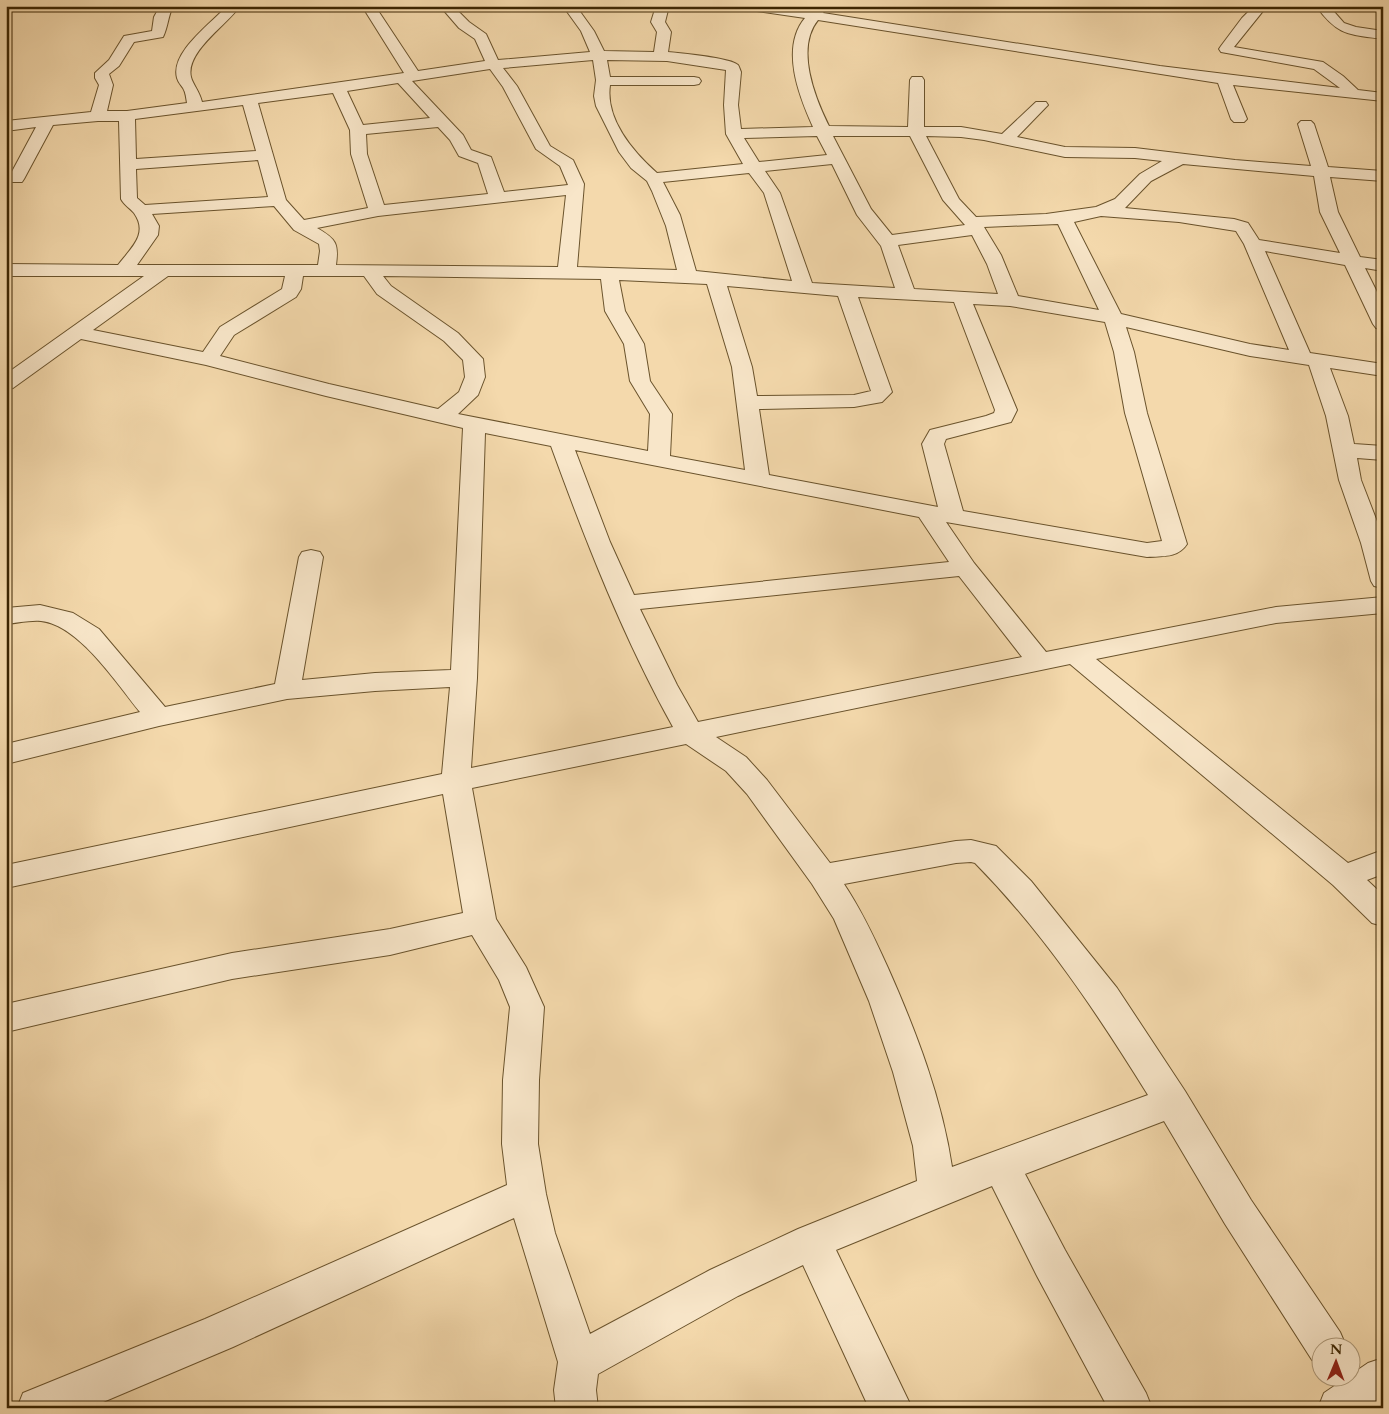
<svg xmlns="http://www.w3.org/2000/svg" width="1389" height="1414" viewBox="0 0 1389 1414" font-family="Cardo,serif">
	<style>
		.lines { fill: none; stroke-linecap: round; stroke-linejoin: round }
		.minor-casing { stroke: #6a532c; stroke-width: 2 }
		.minor { fill: #f8e6c9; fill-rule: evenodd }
	</style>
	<rect width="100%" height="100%" fill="#f4d9ac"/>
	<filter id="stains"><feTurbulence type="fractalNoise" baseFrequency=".004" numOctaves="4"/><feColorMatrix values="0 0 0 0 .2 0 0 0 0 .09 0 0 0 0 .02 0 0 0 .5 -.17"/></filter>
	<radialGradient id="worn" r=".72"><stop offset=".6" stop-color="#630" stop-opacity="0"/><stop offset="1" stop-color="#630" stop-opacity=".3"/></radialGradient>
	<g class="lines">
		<g class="minor-casing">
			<g id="minor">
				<path d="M160,6h13c-5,10 -5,21 -10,31l-29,5 -15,24 -10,8 4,11 -6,26h20l60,-8c-1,-5 -1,-10 -4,-15 -2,-3 -5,-6 -6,-10 -7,-26 35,-55 50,-72h13c-13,19 -55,46 -49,71 2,8 8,13 11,25l202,-29 -42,-67h13l43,65 67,-10 -10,-22 -16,-11 -19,-22h13l16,16 17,12 12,26 92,-8 -9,-21 -18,-25h13l18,25 10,20 50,1 3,-20 -6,-10 5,-16h13l-4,16 6,10 -3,20c11,1 63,6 70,13 1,1 2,5 3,7l-3,33 3,24 72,-2c-14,-31 -33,-79 -8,-109l-55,-8 -6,-4h35l32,5 4,-5h13l-5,7 337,53 180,22 -26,-19 -93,-17 -2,-3 2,-3 21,-28 12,-12h13l-33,41 89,15 20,14 15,14 25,3v8l-150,-16 14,34 -3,3h-10l-3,-3 -13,-36 -400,-63c-23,28 -3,78 11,106l79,1 2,-47 2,-3h10l2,3v47h37l41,7 34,-32h10l2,3 -31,32 48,10 70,1 100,12 76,6 -13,-42 3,-3h10l3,3 14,43 55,4v10l-53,-4 8,35 22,45 23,3v11l-18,-3 18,36v26l-7,-2 -3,-4 -28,-59 -80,-14 45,102 73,11v12l-53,-8 18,48 6,28 29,2v14l-26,-2 4,22 22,57v51l-9,-2 -3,-5 -10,-38 -22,-63 -13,-64 -17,-51 -59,-9 -124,-29 8,25 13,61 40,131c-9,14 -24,12 -40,13l-201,-35 28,41 72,89 230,-45 107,-10v16l-107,10 -180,36 252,204 35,-13v24l-16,6 16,15v31l-11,-3 -39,-38 -263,-221 -354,73 30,20 21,23 63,83 126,-22 15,-1 25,6 35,35 86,107 68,103 66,109 89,132 6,14h-24v18l-10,-4 -87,-136 -61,-103 -139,53 40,76 81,143 6,15h-44l-71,-132 -45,-90 -156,64 76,158h-43l-66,-143 -65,31 -140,78 -2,16 2,18h-42l-2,-18 4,-28 -44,-144 -281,129 -144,61h-72l6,-15 182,-74 302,-134 -5,-41 1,-64 7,-73 -11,-27 -27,-45 -82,20 -158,24 -226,53v-28l226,-51 158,-24 73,-16 -20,-119 -437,94v-23l436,-91 8,-87 -75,4 -88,8 -128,27 -153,38v-20l134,-32c-23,-28 -61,-87 -99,-91 -11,-1 -24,2 -35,3v-16l34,-3 33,8 26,16 66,78 110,-23 24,-127 3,-5 9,-2 9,2 3,5 -21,123 73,-7 76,-3 12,-242 -137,-32 -120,-31 -125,-26 -68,49 -7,2v-16l138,-98h-138v-12l112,1c13,-17 31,-31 16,-52 -4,-5 -10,-8 -13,-14l-2,-78h-21l-45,4 -29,54 -2,3h-12l-2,-3 28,-52 -30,4v-10l85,-9 8,-27 -4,-7v-5l14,-13 15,-24 28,-5 2,-14zM593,60l3,20 -2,16 2,10 23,46 12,16 16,13 5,10 14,35 11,44 -100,-3 7,-83 -11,-24 -23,-14 -33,-60 -14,-18zM607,60l60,1 59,9 -2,35 2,29 17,30 -86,9c-24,-21 -52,-54 -47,-88h84l5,-1 2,-3 -2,-3 -5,-1h-84zM490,69l13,18 33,62 24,17 8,19 -64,7 -13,-35 -20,-7 -8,-15 -51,-54zM398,83l32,35 -67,7 -16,-34zM333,93l17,37 1,24 17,54 -64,12 -18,-20 -28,-97zM243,105l13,46 -120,8 -1,-40zM438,127l12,13 9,16 19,7 10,31 -104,11 -17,-51 -1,-20zM817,136l10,19 -68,7 -15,-24zM833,136h77l33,64 22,25 -73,10 -21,-26zM926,136l35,1 23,3 81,17 70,1 27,3 -22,13 -25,25 -19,8 -50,7 -70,3 -17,-18zM258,160l10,37 -123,8 -8,-7 -1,-29zM832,164l25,51 24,31 14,42 -83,-5 -32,-90 -15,-22zM1183,164l131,12 6,36 20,41 -81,-13 -11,-17 -14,-4 -109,-11 26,-27zM749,173l15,20 28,88 -96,-10 -16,-56 -17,-33zM566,195l-8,72 -222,-2c3,-22 0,-26 -19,-37l61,-12zM274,206l20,24 25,14 1,7 -2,14h-181l21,-30 1,-9 -7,-12zM1101,216l78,6 57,9 8,13 45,106 -39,-6 -129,-30 -47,-92zM1058,224l41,86 -81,-14 -17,-41 -17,-28zM972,235l15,29 11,30 -84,-5 -16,-44zM168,276h117l-3,13 -62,38 -17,25 -110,-22zM303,276h61l13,18 67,47 19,19 2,17 -6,15 -21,17 -109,-25 -109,-28 14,-21 62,-38 5,-8zM383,276l218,3 4,32 19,33 6,37 20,33 -2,37 -190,-37 20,-19 7,-18 -2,-18 -25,-26 -67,-47zM619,280l88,4 25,83 13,103 -75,-14 2,-42 -22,-33 -6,-37 -19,-33zM727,286l111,10 33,95 -17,4 -97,1 -5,-29zM858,297l96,5 41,108 -1,3 -8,3 -56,14 -8,14 16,63 -169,-32 -10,-66 95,-2 28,-5 10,-10zM973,304l37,2 95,16 9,30 11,61 37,128 -15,2 -184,-32 -19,-67 2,-5 65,-17 6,-12zM485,433l66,13c35,96 72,191 122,281l-202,41 6,-90zM575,450l344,67 30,45 -315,33 -24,-53zM959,576l63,81 -324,65 -21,-37 -37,-76zM686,744l40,27 21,23 65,90 22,35 35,82 24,71 20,74 4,35 -119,48 -88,41 -120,64 -35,-101 -9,-39 -8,-50 1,-64 5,-73 -18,-40 -30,-48 -24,-131zM971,862l4,1c69,70 122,150 173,232l-196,72c-10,-68 -36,-136 -64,-199 -13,-29 -26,-57 -44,-84l112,-21z"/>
				<path d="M1316,6h13l15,17 12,4 27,4v8c-35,-5 -45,-3 -67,-33z"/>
				<polygon points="1383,1358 1383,1403 1376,1408 1318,1408 1324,1393 1368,1363"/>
			</g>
		</g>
		<use href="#minor" class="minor"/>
	</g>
	<rect width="1389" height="1414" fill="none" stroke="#f4d9ac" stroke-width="25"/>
	<rect x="8" y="8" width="1374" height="1399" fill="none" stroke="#3c2602" stroke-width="2.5"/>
	<rect x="12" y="12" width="1364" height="1389" fill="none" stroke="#3c2602"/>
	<g transform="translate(1336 1362) rotate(1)"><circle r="24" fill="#f8e6c9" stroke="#ad9979"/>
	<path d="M0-4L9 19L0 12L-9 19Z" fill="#8f2418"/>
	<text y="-8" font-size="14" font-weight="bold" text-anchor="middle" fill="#3c2602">N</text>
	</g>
	<rect width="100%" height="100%" filter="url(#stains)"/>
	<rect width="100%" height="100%" fill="url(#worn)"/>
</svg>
